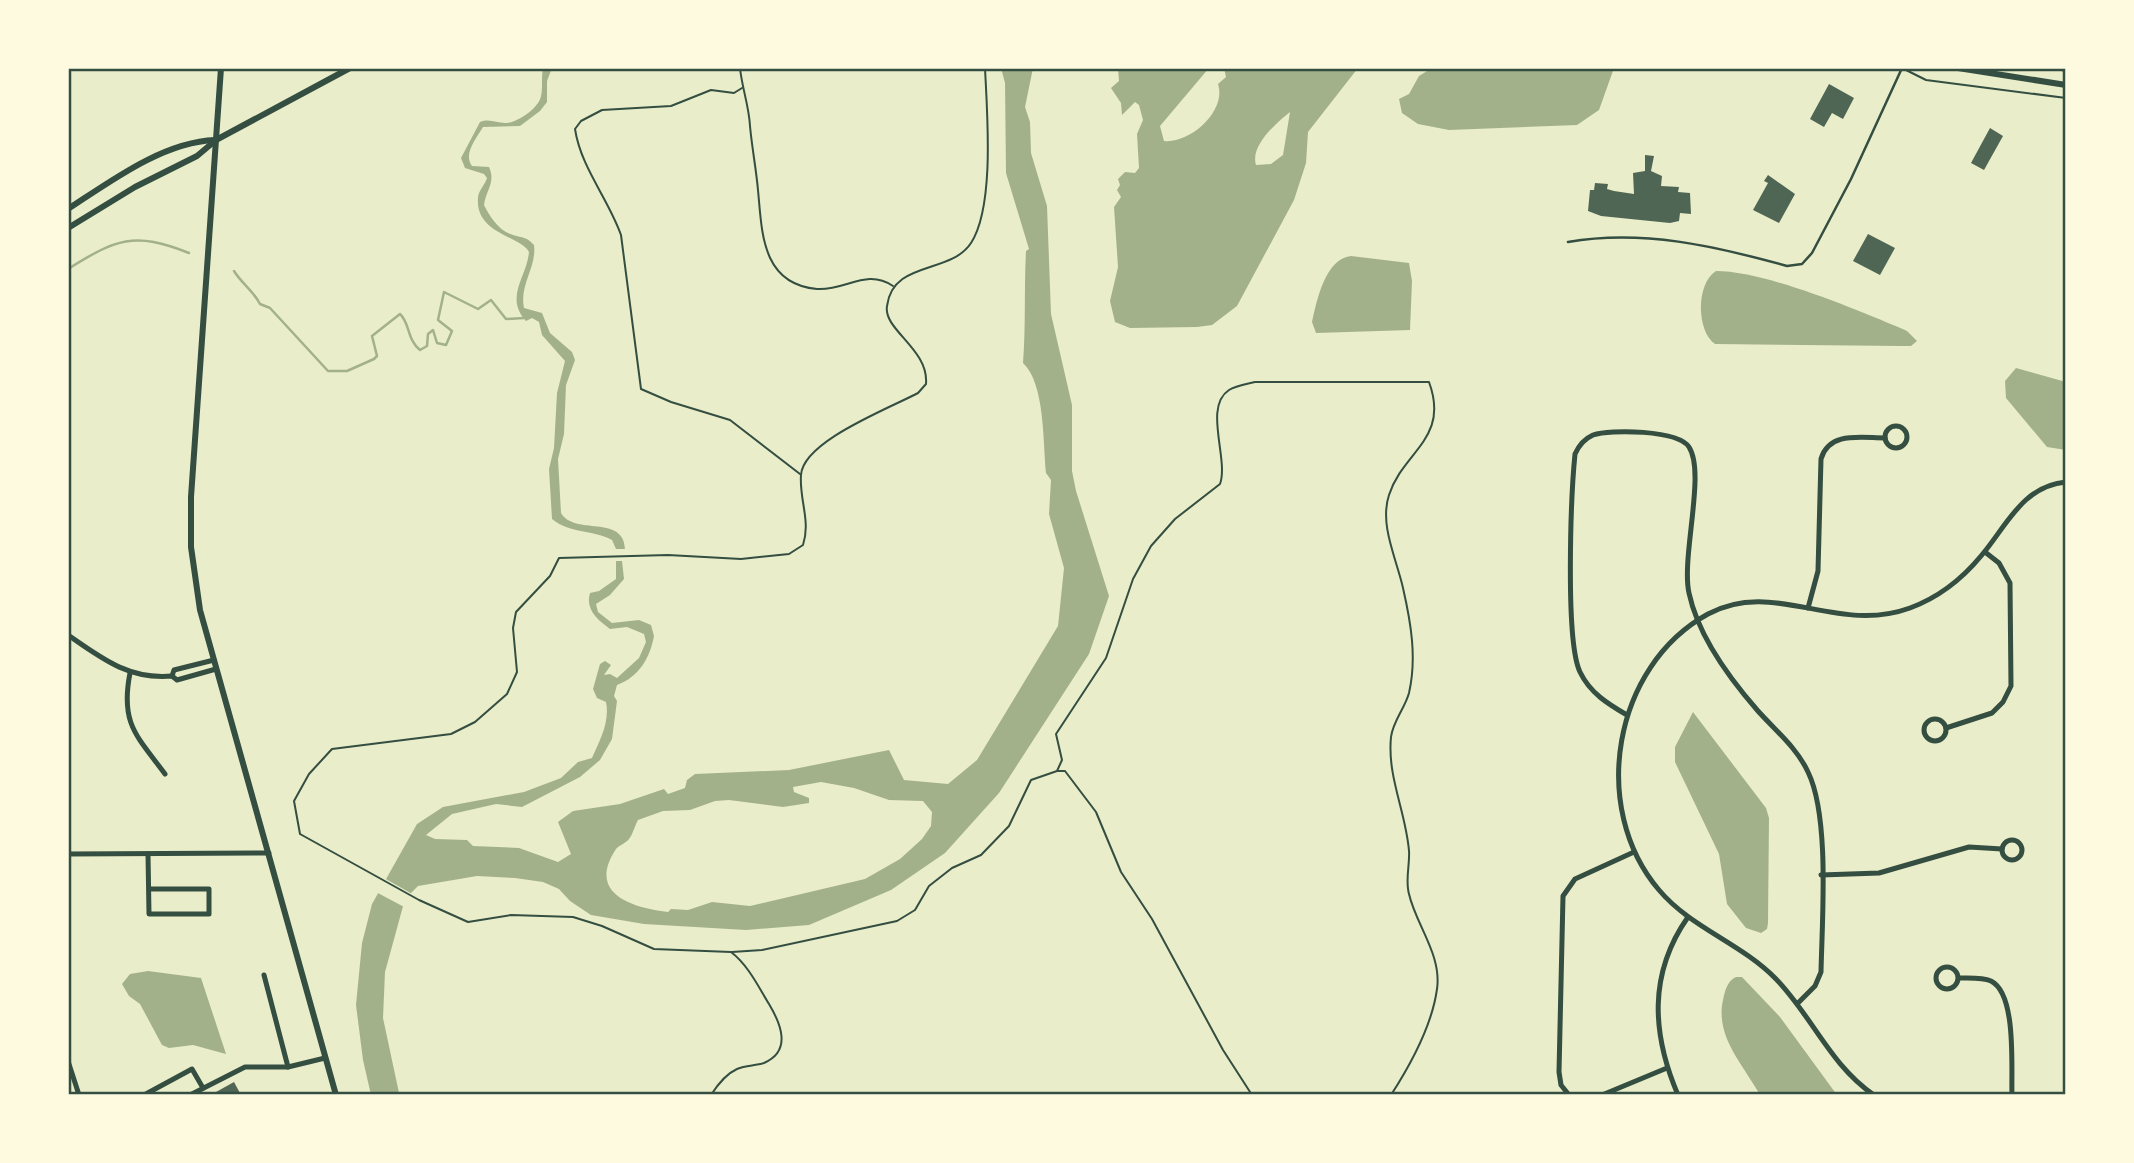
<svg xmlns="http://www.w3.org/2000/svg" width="2134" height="1163" viewBox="0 0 2134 1163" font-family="Jost,sans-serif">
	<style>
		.water { fill: #a3b18a; fill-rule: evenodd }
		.pier { fill: #e9edc9 }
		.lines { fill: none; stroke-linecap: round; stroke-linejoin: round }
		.stream { stroke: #a3b18a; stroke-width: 2.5 }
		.building { fill: #4f6655 }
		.path { stroke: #344e41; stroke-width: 2 }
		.service { stroke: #344e41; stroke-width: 2.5 }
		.minor { stroke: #344e41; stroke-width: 5 }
		.tertiary { stroke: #344e41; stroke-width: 6 }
		.neatline { fill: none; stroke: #344e41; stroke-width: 2.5 }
	</style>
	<rect width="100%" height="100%" fill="#e9edc9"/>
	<g class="water">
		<path d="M543,68h9l-5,13v21l-7,9 -20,15 -37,1c-7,12 -20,27 -11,39l17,1c7,15 -3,23 -5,38 6,12 15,26 29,30 10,3 14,2 21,10 3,22 -15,40 -10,63l18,5 8,20 22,19 3,8 -9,25 -2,49 -6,25 3,54c13,23 63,1 64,36h-9l-4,-9c-21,-11 -42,-6 -60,-21l-3,-50 5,-21 3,-55 8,-32 -23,-26 -3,-13 -7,-4 -6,3c-22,-24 1,-44 3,-69 -8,-16 -54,-18 -51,-54 0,-7 7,-13 9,-20l-3,-4 -19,-6 -4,-10 19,-36c11,-4 17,2 27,1 11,-1 32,-15 34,-27 2,-9 0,-18 2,-28z"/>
		<path d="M1001,68h32l-8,39 5,15 1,31 16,53 4,108 21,91v66l4,20 33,105 -20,58 -90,139 -54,60 -54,37 -82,35 -63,5 -102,-6 -53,-9 -21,-14 -11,-12 -16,-7 -28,-4 -38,-2 -59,10 -13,13 -20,73 -2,46 16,75 4,2h-32l-8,-35 -7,-55 6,-62 10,-39 45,-80 26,-17 81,-15 37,-14 17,-16 14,-4c8,-18 18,-36 14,-56l-9,-4 -4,-9 7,-25 5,-3 6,4 -7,10 6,-1 7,4 22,-20 7,-16 -2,-8 -17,-7 -17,2c-12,-9 -25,-19 -20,-36l9,-2 17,-12v-18h6l2,18 -14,16 -14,9 2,8 14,11 27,-3 12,5 3,11c-4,22 -15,41 -37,49l-3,11 3,5 -5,38 -12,21 -20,17 -58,30 -26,-3 -44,10 -26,21 9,4 32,1 6,6 46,2 39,14 13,-8 -13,-32 15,-11 47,-7 44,-15 4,5 17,-6 2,-8 8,-6 94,-4 100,-20 15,30 44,4 29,-24 81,-134 6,-58 -15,-54 2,-34 -5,-7c-3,-30 -1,-90 -23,-110 3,-38 1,-75 3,-112l3,-2 -23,-76 -1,-90zM821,782l33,6 35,12 34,1 9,11 -1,14 -9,13 -22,20 -35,20 -115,27 -38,-4 -24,8 -17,-1 -3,3c-35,-4 -82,-18 -52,-63 3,-4 9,-5 13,-10 4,-5 6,-14 9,-19l25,-9 27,-1 25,-9 14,-1 54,7 26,-4v-5l-15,-6 -1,-5z"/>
		<path d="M1118,68h91l-49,58 4,15c26,3 63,-30 54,-57l8,-7 -2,-9h134l-50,64 -2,31 -12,37 -57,106 -25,19 -15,2 -67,1 -15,-6 -5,-21 8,-34 -4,-60 7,-10 -4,-7 3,-5 -2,-6 7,-7 10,1 4,-5 -2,-34 6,-14 -4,-15 -4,-3 -13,13 -1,-12 -10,-15 8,-7zM1290,112l-7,43 -12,9 -15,1c-6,-19 20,-42 34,-53z"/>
		<polygon points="1432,68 1614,68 1599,110 1577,125 1449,130 1418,124 1402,113 1399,99 1409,94 1419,76"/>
		<path d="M1351,256l58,7 3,18 -2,49 -94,3 -4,-11c5,-22 13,-63 39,-66z"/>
		<path d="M1716,271c50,0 144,40 191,60l10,10 -6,5h-9l-187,-2c-19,-13 -19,-61 1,-73z"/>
		<polygon points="2016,368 2066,382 2066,450 2047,447 2006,398 2005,381"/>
		<polygon points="1693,712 1766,808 1769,818 1768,923 1767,929 1761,933 1746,928 1727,904 1719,854 1675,762 1675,747"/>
		<polygon points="148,971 201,978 226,1054 193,1045 169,1048 162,1045 140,1004 129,996 122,984 130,974"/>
		<path d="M1736,977h6l38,40 57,78h-77c-17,-31 -45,-58 -37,-95 2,-9 4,-19 13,-23z"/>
	</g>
	<polygon class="pier" points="384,878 414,895 406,908 376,892"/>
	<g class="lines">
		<g class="stream">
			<path d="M68,269c48,-30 66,-38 121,-16"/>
			<path d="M234,271c8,13 19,19 26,33l10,4 58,63h19l27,-12 3,-3 -5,-20 28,-22c10,9 7,26 20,36l7,-4 1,-12 5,-4 4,13 9,2 6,-14 -14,-11 6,-28 34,17 13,-9 15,19 18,-1"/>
		</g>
	</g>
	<g class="building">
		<polygon points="1829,84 1854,98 1843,119 1832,113 1824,127 1810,119"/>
		<polygon points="1990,128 2003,136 1984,170 1971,163"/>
		<polygon points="1645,155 1654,156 1651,171 1662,176 1661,186 1679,187 1678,192 1690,193 1691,214 1680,213 1679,221 1670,223 1601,216 1588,211 1590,190 1594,190 1595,183 1608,184 1607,189 1614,191 1634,194 1633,173 1645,171"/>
		<polygon points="1768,175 1795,194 1779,223 1753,210 1768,183 1764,181"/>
		<polygon points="1868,234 1895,248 1880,275 1853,261"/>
		<polygon points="234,1082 241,1095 217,1095 216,1092"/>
	</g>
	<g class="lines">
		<g class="path">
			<path d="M740,68c2,20 9,38 10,58 2,22 6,42 8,64 4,41 3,94 59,99 29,2 49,-21 76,-3"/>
			<polyline points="1906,70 1926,80 2066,98"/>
			<path d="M742,88l-8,5 -23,-3 -40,16 -69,4 -21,11 -6,8c6,39 33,69 46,106l20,154 30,13 59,18 70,54"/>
			<polyline points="1058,771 1065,771 1096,812 1121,872 1152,919 1223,1050 1252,1095"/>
			<path d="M732,952l30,-2 135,-29 18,-11 14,-24 23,-18 29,-13 28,-29 22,-46 26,-9 5,-11 -6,-26 50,-76 27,-79 18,-33 24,-27 45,-35c9,-25 -17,-77 9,-94 6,-4 18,-6 26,-8h174c21,57 -26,69 -40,113 -10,30 8,65 14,93 8,35 14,70 6,105 -4,15 -16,28 -18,44 -4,40 15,75 18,114 1,14 -4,29 0,43 7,31 33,61 28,95 -5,37 -26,75 -46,106"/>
			<path d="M711,1095c7,-11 15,-21 26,-26 9,-4 18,-3 27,-6 28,-12 17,-39 5,-59 -11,-18 -21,-39 -38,-52l-77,-3 -52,-23 -29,-9 -62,-2 -43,7 -49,-22 -119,-66 -6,-33 15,-27 23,-25 119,-15 24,-12 32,-28 10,-22 -4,-44 3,-16 34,-36 9,-18 109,-3 73,4 48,-5 14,-9c8,-24 -4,-46 -2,-70 2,-34 89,-67 117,-82l8,-9c3,-35 -43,-54 -39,-78 6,-46 63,-31 84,-63 24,-37 16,-131 14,-175"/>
		</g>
		<path class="service" d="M1568,242c74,-13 147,4 219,24l15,-2 10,-11 39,-74 51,-111"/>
		<g class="minor">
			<circle cx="1896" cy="437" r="11"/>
			<path d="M1808,608l10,-37 3,-112c8,-28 40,-21 64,-21"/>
			<path d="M68,635c33,23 61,45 104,41l5,4 39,-11"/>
			<path d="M130,673c-10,51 7,63 35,101"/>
			<polyline points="172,676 174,670 214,660"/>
			<path d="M1627,715c-19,-11 -37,-22 -47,-43 -15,-31 -9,-178 -5,-218 4,-9 9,-15 18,-19 17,-6 85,-5 96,12 17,26 -8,110 0,146 9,43 41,86 69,118 18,20 39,37 50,61 22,45 14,148 13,200l-6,14 -17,17"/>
			<circle cx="1935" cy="730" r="11"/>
			<polyline points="1946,728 1992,713 2003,702 2011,686 2010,583 1999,563 1985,552"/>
			<circle cx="2012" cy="850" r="10"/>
			<polyline points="68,854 269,853"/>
			<polyline points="148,854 149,914 209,914 209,889 149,889"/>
			<polyline points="1821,875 1879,873 1969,847 2002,849"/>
			<circle cx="1947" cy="978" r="11"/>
			<polyline points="264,975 288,1067"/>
			<path d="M1959,978c10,0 23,-1 32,3 26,13 20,87 21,114"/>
			<polyline points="68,1061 79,1095"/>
			<polyline points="144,1095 192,1069 203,1088"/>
			<polyline points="190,1095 245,1067 288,1067 325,1058"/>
			<polyline points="1569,1095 1561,1085 1559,1072 1563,896 1575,879 1634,852"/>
			<polyline points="1602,1095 1667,1068"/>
			<path d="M1678,1095c-26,-61 -30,-121 10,-178"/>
			<path d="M1874,1095c-44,-30 -62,-79 -98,-116 -35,-36 -85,-51 -117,-89 -70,-82 -46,-224 49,-276 66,-36 128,21 202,-6 27,-10 52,-29 71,-52 25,-29 41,-70 85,-74"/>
		</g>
		<g class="tertiary">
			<polyline points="221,68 191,497 191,547 200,610 336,1095"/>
			<polyline points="1958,68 2066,85"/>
			<polyline points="2062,68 2066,69"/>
			<path d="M68,209c43,-28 95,-67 147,-69"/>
			<polyline points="68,228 135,187 197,156 216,140 350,68"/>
		</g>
	</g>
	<rect width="2134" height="1163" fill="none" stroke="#fefae0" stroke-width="140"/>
	<rect x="70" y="70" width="1994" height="1023" class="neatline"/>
</svg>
